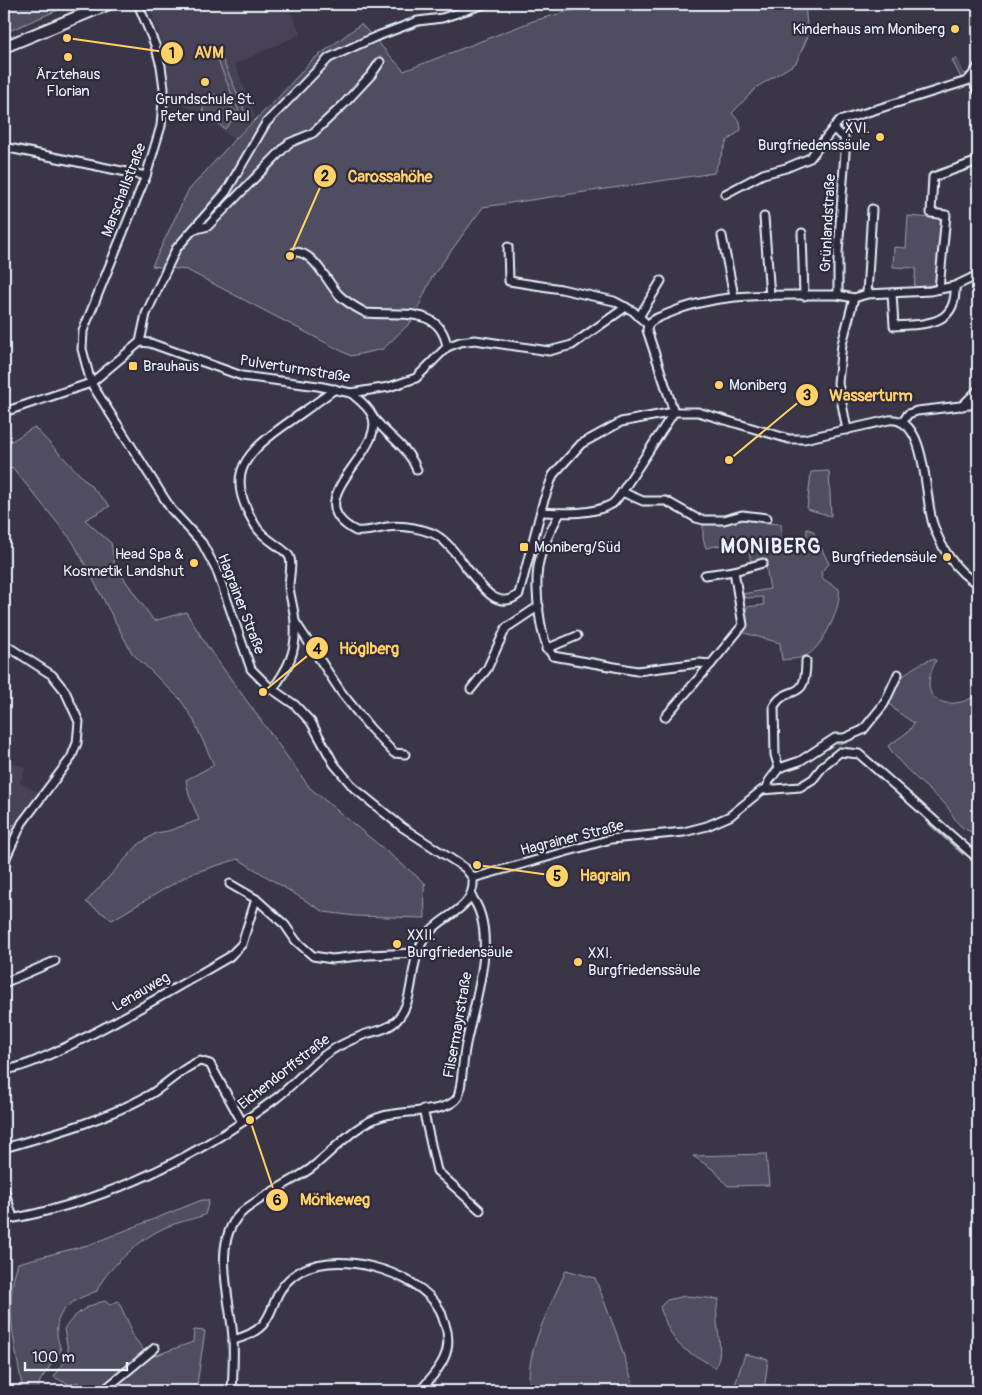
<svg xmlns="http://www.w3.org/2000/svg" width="982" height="1395" viewBox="0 0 982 1395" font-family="Pangolin,sans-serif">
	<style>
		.built { fill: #464354 }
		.green { fill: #504e5f; stroke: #9ca0ac }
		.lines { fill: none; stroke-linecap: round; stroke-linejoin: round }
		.stream { stroke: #a2a6b1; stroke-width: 2 }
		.street-casing { stroke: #e8f1f8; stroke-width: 11 }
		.secondary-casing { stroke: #e8f1f8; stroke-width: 14 }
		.street { stroke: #2f2a3d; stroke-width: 7 }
		.secondary { stroke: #2f2a3d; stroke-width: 10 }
		.poi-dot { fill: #ffd166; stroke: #2f2a3d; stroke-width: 2 }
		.labels { text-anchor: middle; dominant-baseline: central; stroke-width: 4.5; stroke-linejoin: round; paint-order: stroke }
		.poi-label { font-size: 15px; fill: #e8f1f8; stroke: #2f2a3d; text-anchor: start }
		.street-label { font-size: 15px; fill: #e8f1f8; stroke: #2f2a3d }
		.district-label { font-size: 20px; font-weight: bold; letter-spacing: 1px; fill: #e8f1f8; stroke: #2f2a3d }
		.leader { fill: none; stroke: #ffd166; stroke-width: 2 }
		.callout-dot { fill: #ffd166; stroke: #2f2a3d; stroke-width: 2 }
		.mark-label { font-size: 15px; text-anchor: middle; font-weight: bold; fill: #111 }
		.callout-label { font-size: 16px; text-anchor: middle; font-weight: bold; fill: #ffd166; stroke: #2f2a3d; stroke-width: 4.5; stroke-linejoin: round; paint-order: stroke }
	</style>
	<rect width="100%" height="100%" fill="#3a3648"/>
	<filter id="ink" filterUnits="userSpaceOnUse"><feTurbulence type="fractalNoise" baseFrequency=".02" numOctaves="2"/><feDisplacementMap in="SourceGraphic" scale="10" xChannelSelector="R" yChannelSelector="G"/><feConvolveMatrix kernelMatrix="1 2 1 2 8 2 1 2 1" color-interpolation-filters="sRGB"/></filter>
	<g filter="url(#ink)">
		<g class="built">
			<polygon points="148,4 286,4 301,34 235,64 255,116 234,140 201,112 170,101 167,56"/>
			<polygon points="4,760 26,768 20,783 38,792 16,824 4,851"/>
		</g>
		<g class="green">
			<polygon points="4,4 72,4 4,33"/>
			<polygon points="91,4 97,4 4,43 4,40"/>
			<polygon points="595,4 805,4 808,36 796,63 757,87 732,113 740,122 741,130 727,141 714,173 483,207 432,277 412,321 383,349 351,356 187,270 152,266 188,191 234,140 276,100 311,61 361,24 404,71 533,21"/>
			<polygon points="218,49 248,119 243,121 214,51"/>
			<polygon points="956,58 964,74 971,72 967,78 961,78 952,60"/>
			<polygon points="215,94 238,113 225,129 202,110"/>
			<polygon points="908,216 943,219 936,284 914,288 916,268 893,267 894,247 906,248"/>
			<polygon points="34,427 110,506 85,520 111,543 115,566 154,621 186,612 209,649 310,788 426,884 424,884 425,918 355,916 324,912 238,859 190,874 112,920 86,902 139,844 156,833 168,831 199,820 189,795 186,780 214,765 193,719 180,699 132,653 73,542 12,467 4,474 4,446"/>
			<polygon points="829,471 831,516 807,509 811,472"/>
			<path d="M751,518l16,5 14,1 1,23 24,1 1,-19 6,2 16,33 -8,8 2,7 16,10c3,17 -15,55 -30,65 -7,5 -18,5 -27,6l-2,-17 -39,-11 6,-9 -1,-16 18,-2 -1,-8 -18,1 -2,-4 27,-5 -5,-28 -14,2 -4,-23 -41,8 -3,-10v-16l15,1z"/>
			<path d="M932,659l4,1c-4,10 -11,24 -4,35 10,14 37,8 46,-2v140c-6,0 -12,-3 -17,-7 -7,-5 -10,-16 -16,-22 -20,-18 -42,-35 -57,-58l21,-15 5,-8 -18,-12 -6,-7c2,-24 22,-38 42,-45z"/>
			<polygon points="13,824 16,826 4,851 4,842"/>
			<polygon points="766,1154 769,1185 728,1186 714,1170 693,1156"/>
			<path d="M202,1200h7l-4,15c-15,5 -32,8 -45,15 -19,9 -57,42 -63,61 -31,11 -49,25 -36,59l-21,31 -3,10h-14c-7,-41 -20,-87 -5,-128l73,-19z"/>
			<path d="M566,1270l29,8 21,54 18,55 4,4h-107c-10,-34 22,-89 35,-121z"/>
			<path d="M685,1296l34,3c-8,22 8,48 -4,69 -10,-8 -21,-12 -31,-19 -13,-10 -19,-28 -24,-42l7,-7z"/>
			<path d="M105,1301l5,4 8,-4 13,27 -1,4 15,20 -47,39h-15l-5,-9 -8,3 -16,-8 15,-22 -5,-26c12,-16 21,-23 41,-28z"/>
			<polygon points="194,1330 205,1331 196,1391 105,1391 149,1355 154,1356 193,1342"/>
			<polygon points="745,1354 768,1359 764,1391 733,1391"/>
		</g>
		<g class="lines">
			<g class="stream">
				<polyline points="926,821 963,854"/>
				<polyline points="971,860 978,865"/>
			</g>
			<g class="street-casing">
				<g id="street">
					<polyline points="138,4 155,45 161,66 164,88 161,126 146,176 83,331 82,349 91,383 171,509 202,543 217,571 251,669 269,687 295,705 311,722 334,764 354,788 402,827 465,868 473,878"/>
					<polyline points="978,67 971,77 978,91"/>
					<polyline points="833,129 844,137 845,152 838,253 838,295"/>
					<polyline points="4,147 146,176"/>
					<polyline points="725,194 763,174 786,168 810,158 839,121 967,81 971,77"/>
					<polyline points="764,217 770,296"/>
					<polyline points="193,230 208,226 289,143 313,133 343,105 371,75 380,62"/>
					<polyline points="802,233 804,296"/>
					<polyline points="722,236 734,296"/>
					<polyline points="508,247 509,281 561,289 614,301 633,311 648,325"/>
					<path d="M295,252c19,-1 33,32 44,43 8,8 18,13 27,18 32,3 75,-8 81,34"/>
					<polyline points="939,289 946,215 931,213 933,177 978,161"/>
					<path d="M892,293l2,33c32,-2 63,0 61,-40"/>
					<polyline points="867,294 872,209"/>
					<polyline points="639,317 661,281"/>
					<path d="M648,325c4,-6 12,-8 19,-11 54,-24 114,-18 171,-19l16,3 13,-4 63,-3 25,-5 23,-11"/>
					<polyline points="140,342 150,343 242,376 318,386 351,393 389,387 416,378 447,347 460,342 475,340 549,351 572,345 626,307"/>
					<path d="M351,393c7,6 17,13 21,22 16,37 -78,85 -16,116 11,1 20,-2 31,-4 14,-2 31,1 45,6 32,13 54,89 87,61l24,-91 10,-28 28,-31 40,-22 53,-10h24l91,27h15l85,-19c39,-4 35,78 44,104 8,24 23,48 45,60"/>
					<polyline points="962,406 978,390"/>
					<polyline points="4,412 91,383 140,342 146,314 176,249 226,192 266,123 329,58 375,37 418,21 442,18 485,4"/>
					<path d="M373,417c16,21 34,28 44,53"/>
					<polyline points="903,422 908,414 917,411 978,404"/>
					<polyline points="847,430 838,383 842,344 854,298"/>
					<polyline points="622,492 674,412 647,330 648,325"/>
					<path d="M541,512c21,1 52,3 71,-8 4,-3 7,-8 10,-12l21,9h23l30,17 8,2h20l18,-5 25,3"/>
					<path d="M560,513c-9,17 -19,35 -22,54 -3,20 1,74 15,89l84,15 62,-8 12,1 32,-39 -9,-54 29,-8"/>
					<polyline points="705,575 734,571"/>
					<polyline points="296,623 341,692 370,728 394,753 405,754"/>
					<polyline points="4,644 52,675 65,691 79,722 77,743 71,758 22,823 4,862"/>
					<polyline points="546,649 577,636"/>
					<polyline points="471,689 487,669 506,628 539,606"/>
					<path d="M272,690c16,-21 25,-39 23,-66 0,-13 -5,-25 -6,-38 0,-8 4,-24 0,-30 -5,-8 -24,-16 -32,-28 -31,-49 -18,-70 25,-101 18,-13 36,-25 53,-38"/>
					<polyline points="665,717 711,664"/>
					<path d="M779,768l-4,-13 -1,-49c15,-24 32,-1 32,-45"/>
					<polyline points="767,788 769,781 779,768 800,761 835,738 844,738 863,730 884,704 898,674"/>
					<polyline points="473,878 611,839 684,832 707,826 730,816 762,790 800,787 813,779 824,765 840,752 859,754 978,859"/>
					<polyline points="230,884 256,899 285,925 296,941 313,956 332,959 368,955 416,953"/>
					<polyline points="4,983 55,961"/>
					<path d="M4,1070c22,-3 44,-15 64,-24 56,-27 107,-58 161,-89l13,-13 14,-45"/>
					<polyline points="423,1109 437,1171 480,1210"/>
					<path d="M4,1148c49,-14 100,-28 145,-53 18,-10 32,-27 51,-34l10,3 32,58"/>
					<polyline points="4,1189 13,1218"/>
					<path d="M4,1220c98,-17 190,-61 271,-121 19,-14 34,-34 54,-47 10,-7 22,-12 34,-17 11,-4 25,-5 34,-15 20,-22 10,-57 29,-84 16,-22 50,-26 47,-58"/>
					<path d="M233,1340c50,-13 30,-40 60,-64 37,-30 125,-6 147,34 2,4 3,10 5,14 10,29 -7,46 -25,67"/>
					<polyline points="103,1391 155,1348"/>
					<path d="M232,1391c1,-17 2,-35 1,-53 -2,-37 -22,-95 7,-124 15,-15 50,-31 70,-45 24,-18 44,-45 73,-53 19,-6 65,-2 75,-19 5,-17 4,-35 8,-53 8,-41 34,-111 5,-148"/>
				</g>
			</g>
			<g class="secondary-casing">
				<polyline id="secondary" points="4,47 109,4"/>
			</g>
			<use href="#street" class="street"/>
			<use href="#secondary" class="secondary"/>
		</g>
	</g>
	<g class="poi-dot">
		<circle cx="955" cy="29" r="5"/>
		<circle cx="68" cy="57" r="5"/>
		<circle cx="205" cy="82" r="5"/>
		<circle cx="880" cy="137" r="5"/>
		<rect x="128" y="361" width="10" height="10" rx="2.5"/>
		<circle cx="719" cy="385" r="5"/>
		<rect x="519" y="542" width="10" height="10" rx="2.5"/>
		<circle cx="947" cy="557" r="5"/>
		<circle cx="194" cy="563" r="5"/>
		<circle cx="397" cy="944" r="5"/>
		<circle cx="578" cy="962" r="5"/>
	</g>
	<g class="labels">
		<g class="poi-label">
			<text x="945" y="29" text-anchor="end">Kinderhaus am Moniberg</text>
			<text x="68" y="74" text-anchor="middle">Ärztehaus<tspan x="68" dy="17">Florian</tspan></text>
			<text x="205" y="99" text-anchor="middle">Grundschule St.<tspan x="205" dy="17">Peter und Paul</tspan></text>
			<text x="870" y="128" text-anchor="end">XVI.<tspan x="870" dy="17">Burgfriedenssäule</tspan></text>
			<text x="143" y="366">Brauhaus</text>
			<text x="729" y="385">Moniberg</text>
			<text x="534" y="547">Moniberg/Süd</text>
			<text x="184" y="554" text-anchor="end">Head Spa &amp;<tspan x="184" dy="17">Kosmetik Landshut</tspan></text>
			<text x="937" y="557" text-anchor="end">Burgfriedensäule</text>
			<text x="407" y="935">XXII.<tspan x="407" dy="17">Burgfriedensäule</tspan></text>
			<text x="588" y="953">XXI.<tspan x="588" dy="17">Burgfriedenssäule</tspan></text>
		</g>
		<g class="street-label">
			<text transform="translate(124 190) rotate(-69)">Marschallstraße</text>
			<text transform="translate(828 223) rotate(-87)">Grünlandstraße</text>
			<text transform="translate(295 369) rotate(9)">Pulverturmstraße</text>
			<text transform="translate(241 604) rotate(69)">Hagrainer Straße</text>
			<text transform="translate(572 838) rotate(-14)">Hagrainer Straße</text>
			<text transform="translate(141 992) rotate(-30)">Lenauweg</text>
			<text transform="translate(458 1025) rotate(-80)">Filsermayrstraße</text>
			<text transform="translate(284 1072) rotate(-38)">Eichendorffstraße</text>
		</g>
		<g class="district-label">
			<text x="771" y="546">MONIBERG</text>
		</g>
	</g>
	<path class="leader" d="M67 38L172 53M290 256L325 176M729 460L807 395M263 692L317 648M477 865L557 876M250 1120L277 1200"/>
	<g class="callout-dot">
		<circle cx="67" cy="38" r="5"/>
		<circle cx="290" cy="256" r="5"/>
		<circle cx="729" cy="460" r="5"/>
		<circle cx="263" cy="692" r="5"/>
		<circle cx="477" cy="865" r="5"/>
		<circle cx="250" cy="1120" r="5"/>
		<circle cx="172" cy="53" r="12"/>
		<circle cx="325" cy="176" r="12"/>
		<circle cx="807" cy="395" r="12"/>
		<circle cx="317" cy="648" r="12"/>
		<circle cx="557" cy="876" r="12"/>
		<circle cx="277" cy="1200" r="12"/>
	</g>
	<g class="mark-label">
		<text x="172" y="58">1</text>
		<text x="325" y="181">2</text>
		<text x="807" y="400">3</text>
		<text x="317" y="654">4</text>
		<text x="557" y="881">5</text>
		<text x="277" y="1205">6</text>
	</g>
	<g class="callout-label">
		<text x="209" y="58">AVM</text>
		<text x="390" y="182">Carossahöhe</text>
		<text x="871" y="401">Wasserturm</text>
		<text x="369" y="654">Höglberg</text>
		<text x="605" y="881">Hagrain</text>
		<text x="335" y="1205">Mörikeweg</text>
	</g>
	<rect width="982" height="1395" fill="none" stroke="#2f2a3d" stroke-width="20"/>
	<rect x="10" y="10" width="962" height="1375" fill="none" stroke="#e8f1f8" stroke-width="2" filter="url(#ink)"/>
	<path d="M25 1362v8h102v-8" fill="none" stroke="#e8f1f8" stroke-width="2.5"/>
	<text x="32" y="1362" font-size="15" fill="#e8f1f8" stroke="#2f2a3d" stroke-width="4" paint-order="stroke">100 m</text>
</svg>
